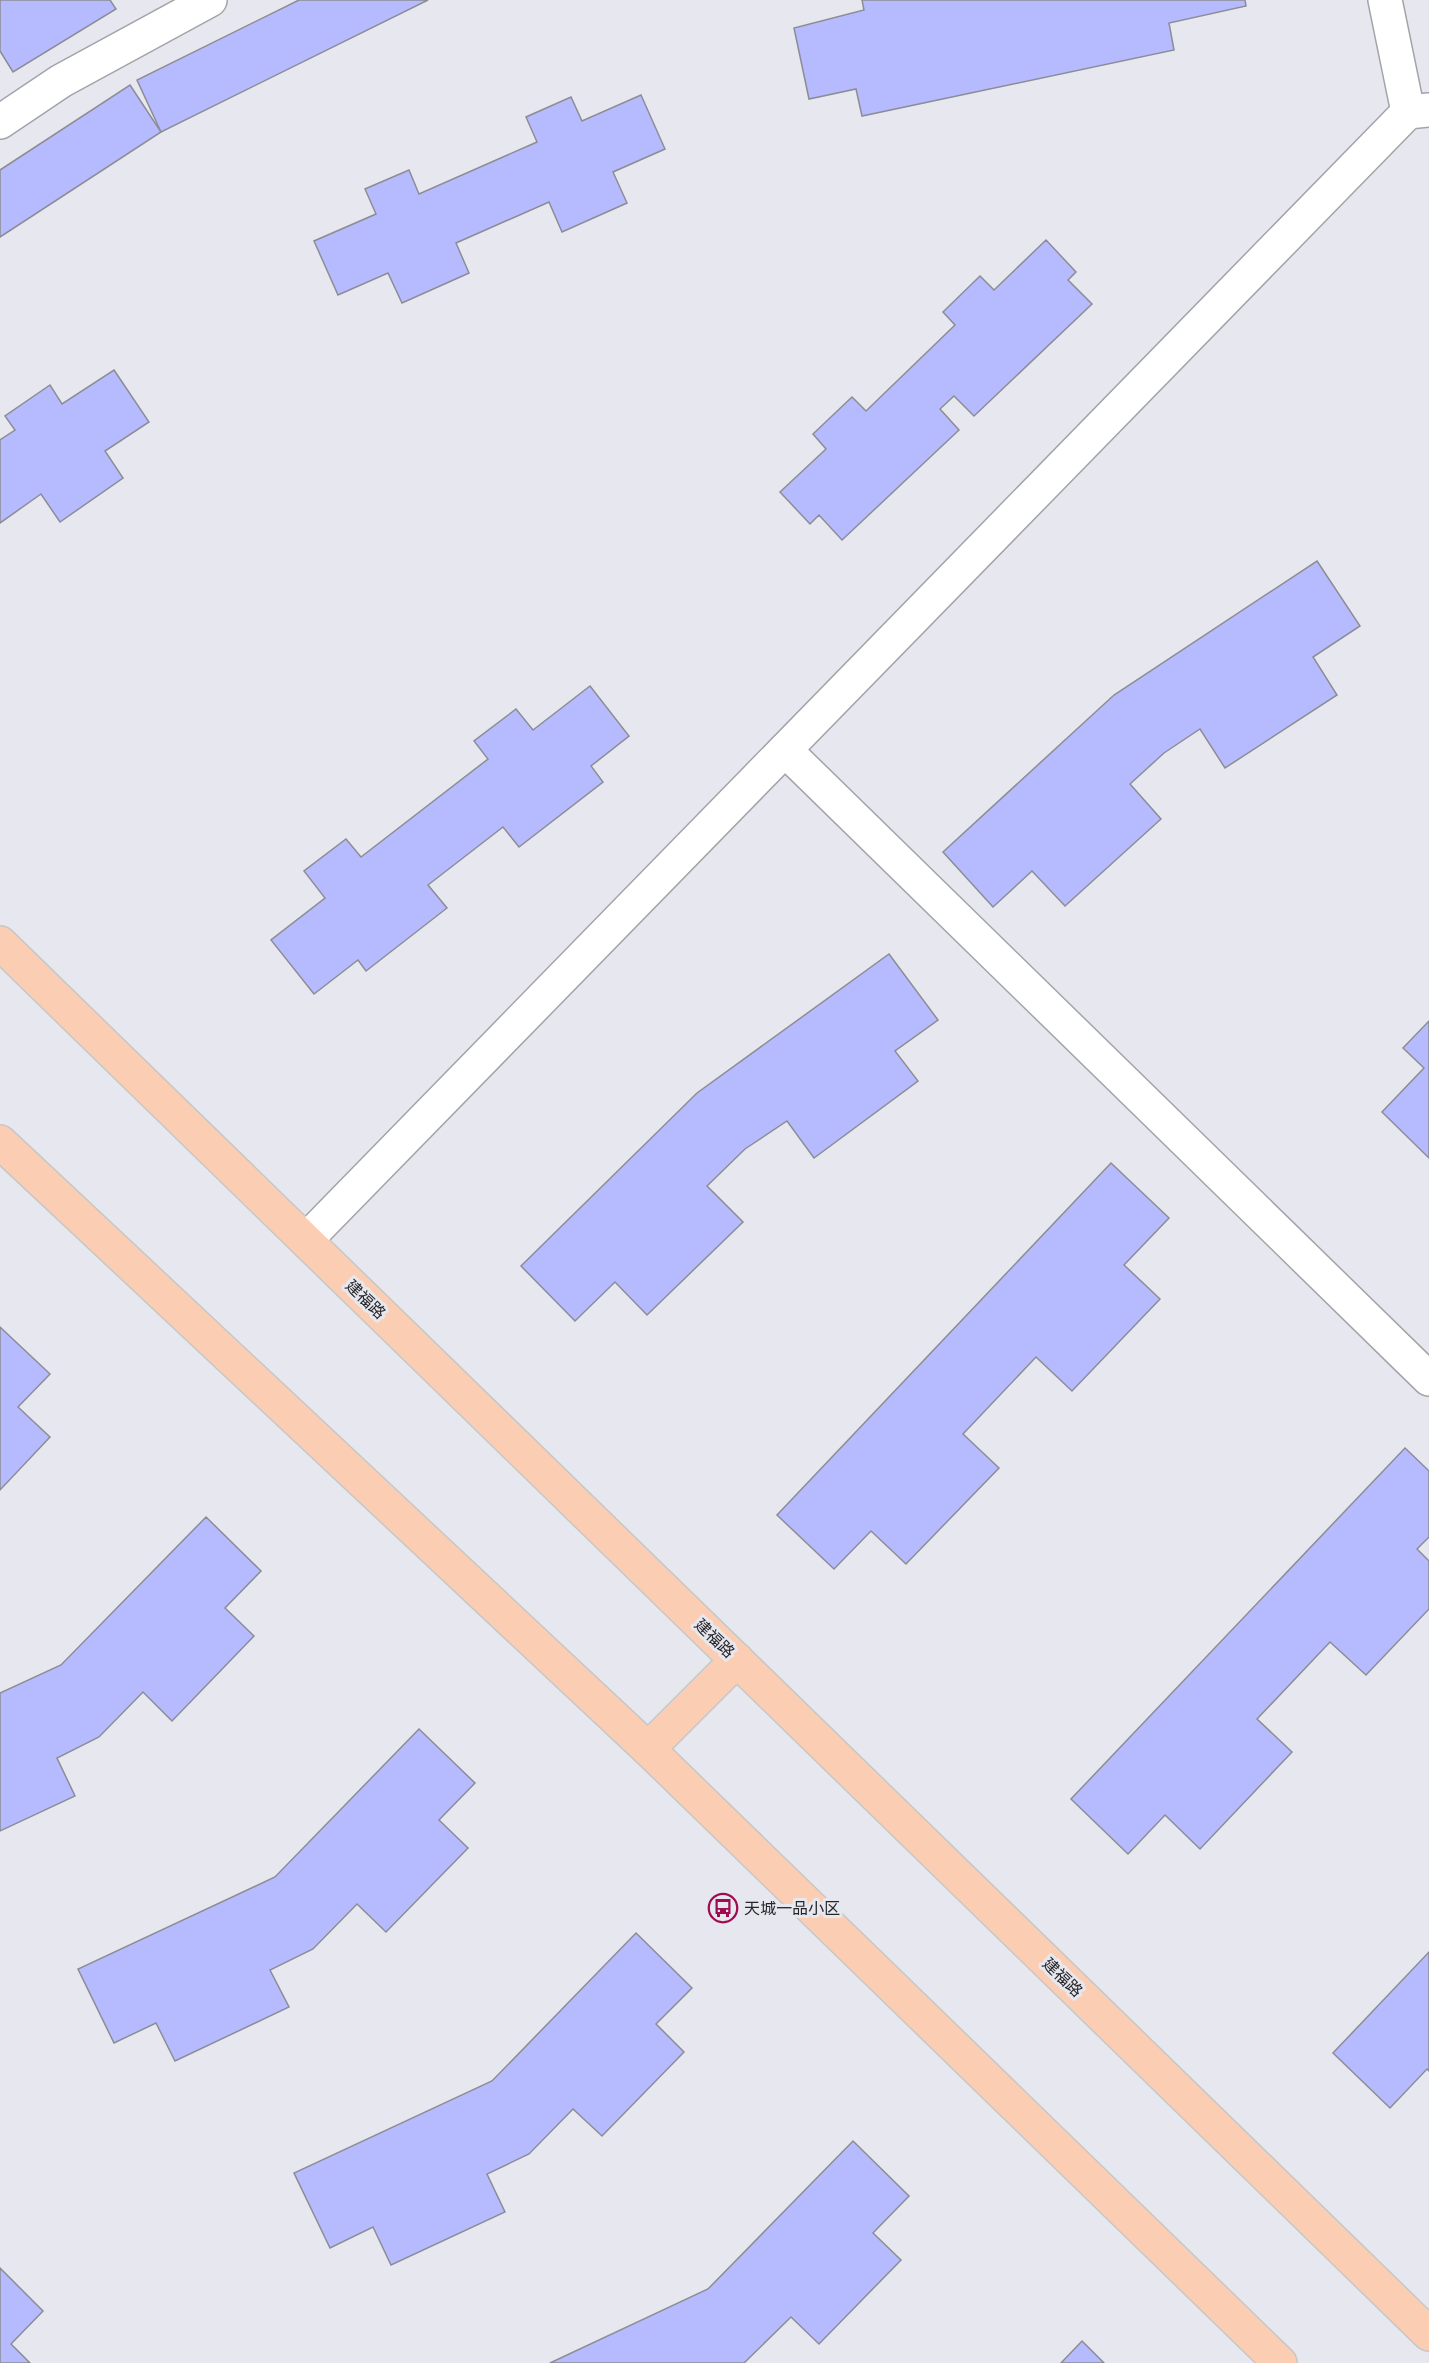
<svg xmlns="http://www.w3.org/2000/svg" width="1429" height="2363" viewBox="0 0 1429 2363" font-family="Merriweather,'Noto Sans SC',serif">
	<style>
		.building { fill: #b6bbff; stroke: #8c8d94; stroke-width: 1.5 }
		.lines { fill: none; stroke-linecap: round; stroke-linejoin: round }
		.minor-casing { stroke: #a3a3aa; stroke-width: 36 }
		.major-casing { stroke: #c7c7c7; stroke-width: 36 }
		.minor { stroke: #fff; stroke-width: 33 }
		.major { stroke: #fbceb3; stroke-width: 33 }
		.labels { text-anchor: middle; dominant-baseline: central; stroke-width: 6; stroke-linejoin: round; paint-order: stroke }
		.street-label { font-size: 16px; fill: #262629; stroke: #e7e7ef }
		.poi-label { font-size: 16px; fill: #262629; stroke: #e7e7ef; text-anchor: start }
	</style>
	<rect width="100%" height="100%" fill="#e7e7ef"/>
	<g class="building">
		<polygon points="0,0 110,0 116,9 13,72 0,51"/>
		<polygon points="299,0 428,0 161,132 137,80"/>
		<polygon points="862,0 1245,0 1246,6 1169,23 1174,50 862,116 856,89 809,99 794,28 864,10"/>
		<polygon points="130,85 161,132 0,237 0,170"/>
		<polygon points="641,95 665,149 613,172 627,203 562,232 549,202 456,243 469,273 402,303 388,273 338,295 314,241 376,214 365,189 409,170 419,194 537,142 526,117 571,97 582,121"/>
		<polygon points="1046,240 1076,272 1068,280 1092,304 974,416 954,396 940,409 959,430 842,540 819,515 810,524 780,492 826,449 813,434 852,397 866,411 955,325 943,312 980,276 994,290"/>
		<polygon points="114,370 149,422 105,451 123,478 60,522 41,494 0,523 0,440 15,430 5,416 50,385 62,404"/>
		<polygon points="1317,561 1360,626 1313,657 1337,695 1225,768 1200,729 1164,753 1130,784 1161,819 1065,906 1032,871 993,907 943,852 1114,695"/>
		<polygon points="590,686 629,736 591,766 603,782 519,847 503,827 428,885 447,908 366,971 358,960 314,994 271,940 325,898 304,871 346,839 361,857 488,759 474,741 516,709 533,730"/>
		<polygon points="889,954 938,1020 895,1051 918,1081 814,1158 787,1121 745,1149 707,1186 743,1222 647,1315 615,1282 575,1321 521,1266 697,1093"/>
		<polygon points="1429,1021 1429,1158 1382,1112 1424,1068 1403,1048"/>
		<polygon points="1111,1163 1169,1218 1124,1265 1160,1299 1072,1391 1036,1357 963,1434 999,1468 906,1564 871,1531 834,1569 777,1515"/>
		<polygon points="0,1327 50,1374 18,1407 50,1437 0,1490"/>
		<polygon points="1405,1448 1429,1471 1429,1537 1417,1549 1429,1561 1429,1609 1366,1675 1330,1642 1257,1719 1292,1752 1200,1849 1165,1815 1128,1854 1071,1799"/>
		<polygon points="206,1517 261,1571 225,1608 254,1636 172,1721 143,1692 99,1737 57,1758 75,1796 0,1831 0,1693 61,1665"/>
		<polygon points="419,1729 475,1783 439,1820 468,1848 386,1932 357,1904 313,1949 270,1970 289,2007 175,2061 156,2023 114,2043 78,1969 275,1877"/>
		<polygon points="636,1933 692,1988 656,2024 684,2052 602,2136 573,2109 529,2154 487,2174 505,2212 391,2265 373,2227 330,2248 294,2173 492,2081"/>
		<polygon points="1429,1952 1429,2071 1427,2069 1390,2108 1333,2053"/>
		<polygon points="853,2141 909,2196 873,2233 901,2260 819,2344 791,2317 744,2363 550,2363 708,2289"/>
		<polygon points="0,2268 43,2311 11,2344 30,2363 0,2363"/>
		<polygon points="1082,2341 1104,2363 1061,2363"/>
	</g>
	<g class="lines">
		<g class="minor-casing">
			<g id="minor">
				<polyline points="1385,0 1408,112"/>
				<polyline points="0,122 61,81 210,0"/>
				<polyline points="785,750 1429,1379"/>
				<polyline points="306,1240 1408,112 1429,110"/>
			</g>
		</g>
		<g class="major-casing">
			<g id="major">
				<polyline points="0,943 1429,2334"/>
				<polyline points="0,1142 648,1749 1280,2363"/>
				<polyline points="648,1749 737,1660"/>
			</g>
		</g>
		<use href="#minor" class="minor"/>
		<use href="#major" class="major"/>
	</g>
	<defs>
		<g id="bus-ring" transform="scale(1.5)"><circle r="9.5" fill="#e7e7ef" stroke="#a00c51" stroke-width="1.5"/><path d="M-5-6H5V4H4V6H2V4H-2V6H-4V4H-5ZM-3.5-4V0h7V-4ZM-3.5 1.2v1.5H-2V1.2ZM2 1.2v1.5H3.5V1.2Z" fill="#a00c51"/></g>
	</defs>
	<g fill-rule="evenodd">
		<use href="#bus-ring" x="723" y="1908"/>
	</g>
	<g class="labels">
		<g class="street-label">
			<text transform="translate(366 1299) rotate(44)">建福路</text>
			<text transform="translate(715 1638) rotate(44)">建福路</text>
			<text transform="translate(1063 1977) rotate(44)">建福路</text>
		</g>
		<g class="poi-label">
			<text x="744" y="1908">天城一品小区</text>
		</g>
	</g>
</svg>
